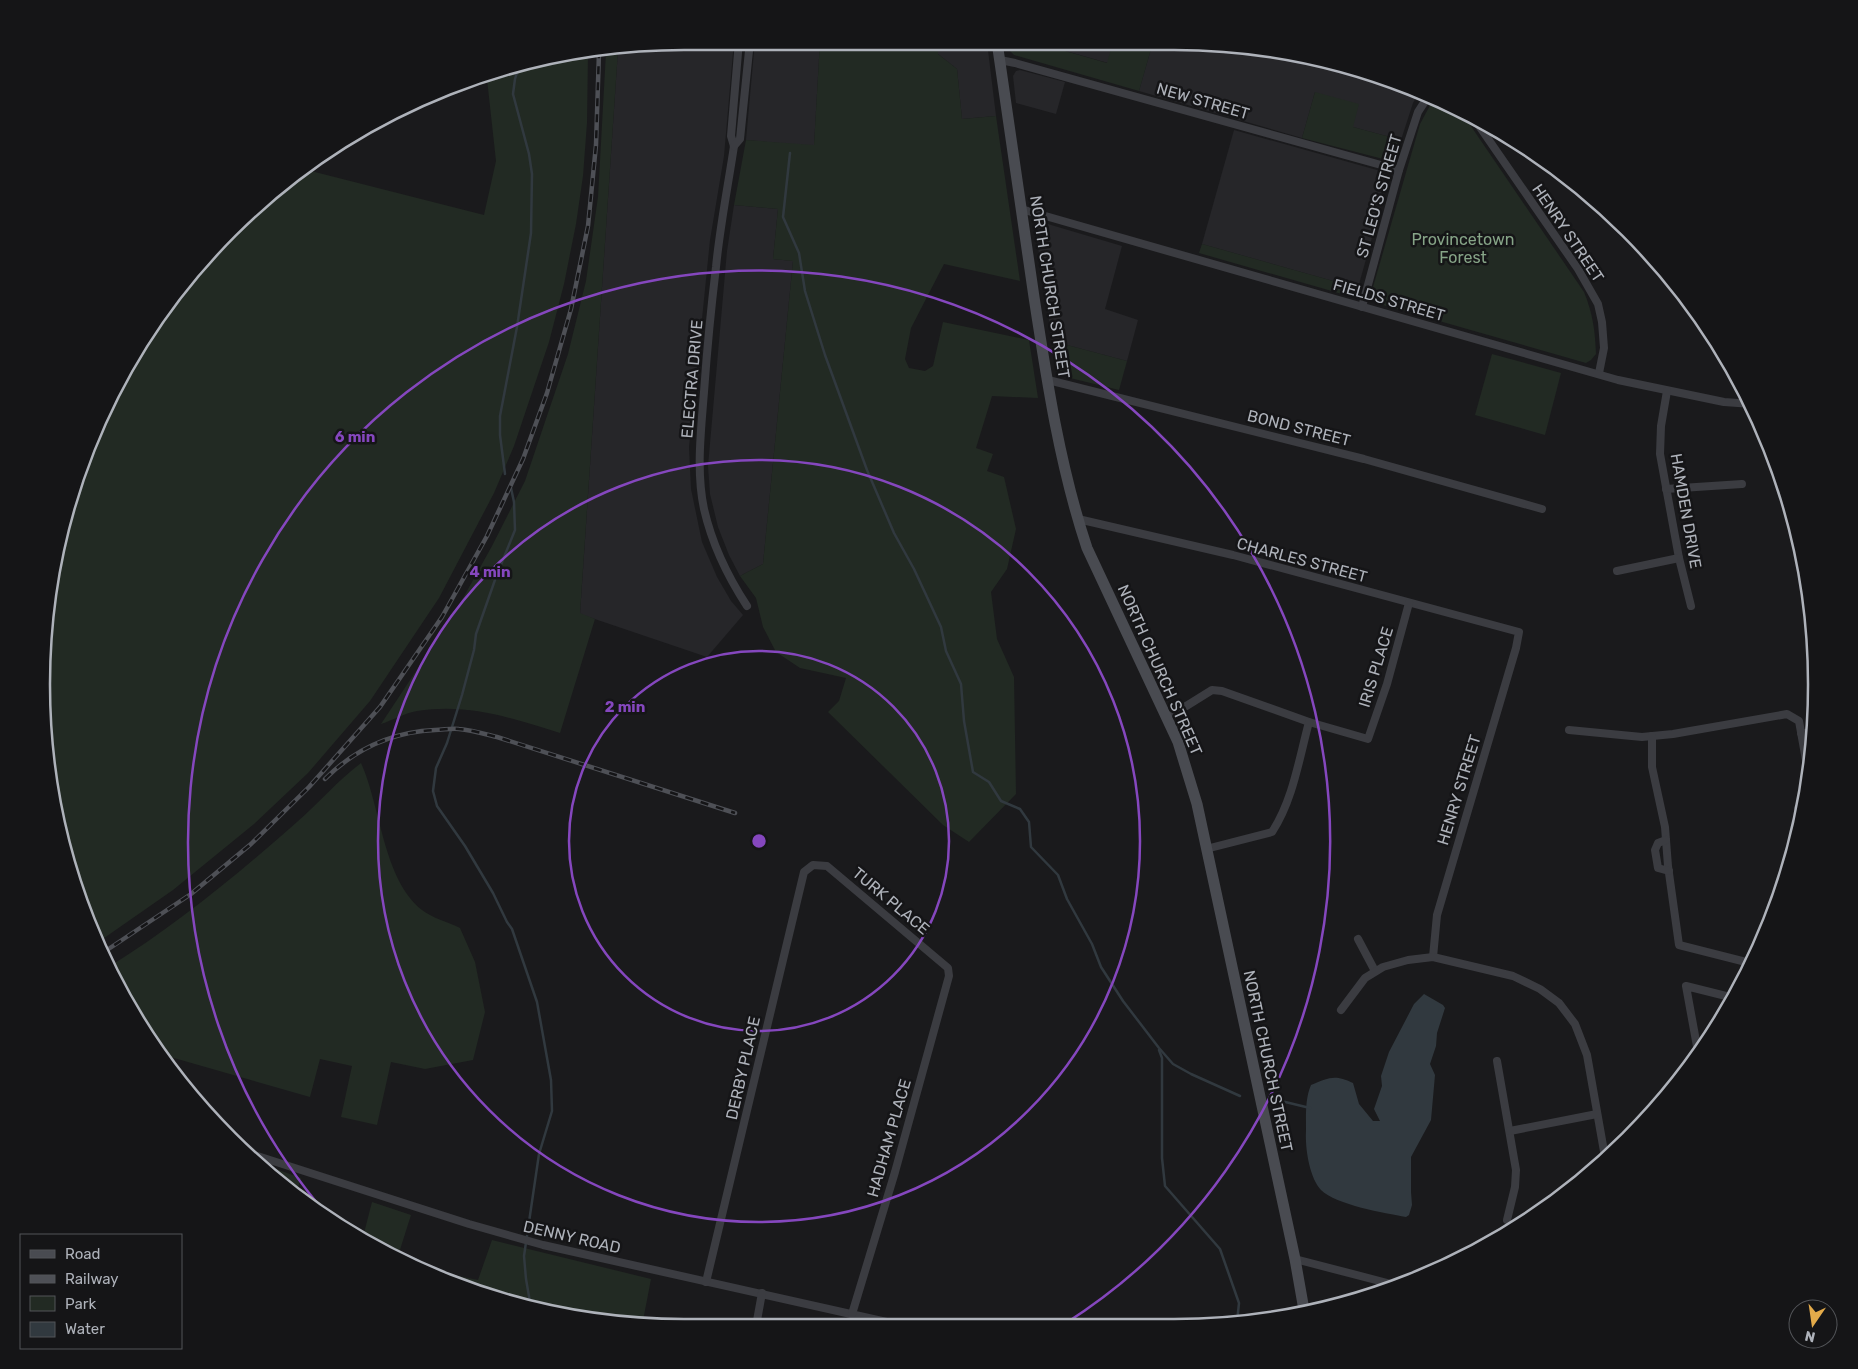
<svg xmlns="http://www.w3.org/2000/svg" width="1858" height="1369" viewBox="0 0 1858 1369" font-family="Rubik,sans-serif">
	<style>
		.built { fill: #262629 }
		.green { fill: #222a23 }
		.water { fill: #31393f }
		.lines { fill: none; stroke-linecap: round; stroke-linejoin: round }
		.stream { stroke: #31393f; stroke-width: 2.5 }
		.street { stroke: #3b3c41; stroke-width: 8 }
		.secondary { stroke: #494b51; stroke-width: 11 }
		.rail-casing { stroke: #4e5056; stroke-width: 4.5 }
		.rail { stroke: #151517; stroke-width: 2.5; stroke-dasharray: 8; stroke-linecap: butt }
		.ring { fill: none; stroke: #8547be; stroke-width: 2.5 }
		.labels { text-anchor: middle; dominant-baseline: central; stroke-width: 5; stroke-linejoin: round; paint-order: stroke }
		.street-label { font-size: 16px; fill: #aeb2ba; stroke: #151517 }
		.park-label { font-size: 16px; fill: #86a487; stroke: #151517 }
		.rim { fill: none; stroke: #aeb2ba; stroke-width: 2.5 }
		.centre { fill: #8547be; stroke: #151517; stroke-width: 2.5 }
		.ring-label { font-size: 15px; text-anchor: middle; font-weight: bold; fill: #8547be; stroke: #151517; stroke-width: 5; stroke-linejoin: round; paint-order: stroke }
	</style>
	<rect width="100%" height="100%" fill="#1a1a1c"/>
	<g class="built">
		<polygon points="684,41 734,41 724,156 710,240 689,447 691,489 702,542 717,577 731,601 743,615 707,657 580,614 618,50"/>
		<polygon points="755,41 820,42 814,146 746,140"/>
		<polygon points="938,42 987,42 996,116 962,119 957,69 938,54"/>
		<polygon points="1034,42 1113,42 1108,63"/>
		<polygon points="1153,42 1215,43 1340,63 1420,90 1413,103 1401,140 1353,127 1315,92 1302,138 1139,91"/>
		<polygon points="1020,70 1065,82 1056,114 1016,103 1013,76 1016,71"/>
		<polygon points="1234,130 1384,172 1387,176 1388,180 1358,288 1202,244"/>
		<polygon points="734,205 778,209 773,259 793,261 763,564 740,576 729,555 718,527 710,494 708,466 727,251"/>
		<polygon points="1041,222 1122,246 1105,309 1138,320 1127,361 1052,341 1035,227 1037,223"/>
	</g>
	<g class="green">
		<polygon points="820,42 938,42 938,54 957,69 962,119 996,116 1020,281 944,264 911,328 905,359 909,368 925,371 933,366 943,322 1029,340 1038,398 992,396 976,448 993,454 987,471 1004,477 1016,529 1007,569 991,592 997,639 1014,677 1016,794 969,842 943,825 828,712 839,701 846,678 800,668 776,652 763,627 756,598 740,576 763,564 793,261 773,259 778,209 734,205 746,140 814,145"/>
		<polygon points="1008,42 1034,42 1107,63 1113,42 1153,42 1139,91 1014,55 1009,50"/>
		<path d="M618,50l-38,563 15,6 -35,114c-49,-15 -91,-30 -143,-22 -12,2 -24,9 -36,13l76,-115 35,-63 33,-65 24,-71 19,-56 18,-73 12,-84 8,-145z"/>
		<polygon points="588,54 587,123 583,176 576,224 564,284 549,342 514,446 494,493 439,598 370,701 308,773 254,824 173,890 97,943 75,892 43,727 54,559 108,400 150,327 158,317 186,292 194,273 229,230 307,170 484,215 496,161 487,79 483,78 518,63"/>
		<polygon points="1315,92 1359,104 1353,127 1401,140 1397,155 1387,160 1302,138"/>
		<path d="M1434,98l28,15 122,179c9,22 11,39 12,62l-5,6 -5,3 -210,-60 -5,-9 49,-170z"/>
		<polygon points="1202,244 1358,288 1355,294 1349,296 1199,253"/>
		<polygon points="1052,341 1127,361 1119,390 1058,375 1056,372"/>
		<polygon points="1492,354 1561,373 1545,435 1475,415"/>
		<path d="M361,763c20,44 22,116 61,147 10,8 26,12 38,18l15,34 10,50 -12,48 -48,9 -34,-7 -14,63 -36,-8 11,-51 -32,-7 -10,38 -150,-43 -53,-86c68,-42 130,-93 190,-146 22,-19 40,-41 64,-59z"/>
		<polygon points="273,1168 301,1178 296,1194 271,1175"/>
		<polygon points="372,1202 411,1215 398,1256 362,1241"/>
		<polygon points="492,1240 651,1279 642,1326 518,1306 456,1280 458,1276 478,1280"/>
	</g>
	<path class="water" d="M1424,994l19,11 2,3 -8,25 -1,13 -6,18 5,11 -4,45 -20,37v35l1,13 -3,10 -3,2c-21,-4 -70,-12 -85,-27 -12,-13 -16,-43 -15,-59 0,-16 -1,-32 5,-46 18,-7 23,-11 42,-2l6,21 14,17h7l-6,-12 8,-23 -1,-10 8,-24 25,-48z"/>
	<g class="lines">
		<g class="stream">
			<polyline points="790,153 783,217 799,253 805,291 825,355 867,470 894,533 914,569 941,627 946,651 961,684 964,721 973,772 989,782 1001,801 1020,809 1029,822 1031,847 1058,875 1067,899 1092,944 1101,967 1123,1001 1159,1048 1173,1064 1191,1074 1240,1096"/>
			<polyline points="505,474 500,435 500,416 517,327 531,233 532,174 529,154 513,94 515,79 520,63"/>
			<polyline points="511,488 514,502 515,530 496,577 476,634 474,650 462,695 447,743 436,768 433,791 437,806 465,846 493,893 507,922 512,929 537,1002 551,1080 552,1111 539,1154 524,1256 526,1279 531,1308"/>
			<polyline points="1159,1050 1162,1058 1162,1158 1165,1186 1220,1249 1239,1303 1237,1322"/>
			<polyline points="1273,1099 1310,1108"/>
		</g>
		<g class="street">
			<path d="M739,41l-8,95 3,10c-6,40 -14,80 -18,121 -5,41 -9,83 -12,125 -3,39 -8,79 0,117 8,35 24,68 43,97"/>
			<polyline points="1000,60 1015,63 1399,170"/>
			<polyline points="1475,120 1578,269 1598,304 1602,322 1604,348 1599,373"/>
			<polyline points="734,146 740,139 750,41"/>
			<polyline points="1021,209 1618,380 1724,402 1752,404"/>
			<polyline points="1362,307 1399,170 1418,112 1429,95"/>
			<polyline points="1048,380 1364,459 1542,509"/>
			<polyline points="1667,391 1661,426 1660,454 1679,558 1691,606"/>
			<polyline points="1666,489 1742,484"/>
			<polyline points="1078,519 1233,555 1519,632 1516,648 1437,915 1433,957"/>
			<polyline points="1617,571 1679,558"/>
			<polyline points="1167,718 1212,690 1222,691 1309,722 1368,739 1387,684 1409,603"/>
			<polyline points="1569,730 1642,737 1673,734 1787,714 1799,721 1809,777"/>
			<polyline points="1801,733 1812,733"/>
			<polyline points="1652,736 1652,767 1665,827 1668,866 1679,945 1750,963"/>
			<polyline points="1800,816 1798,808 1803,802"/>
			<polyline points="1666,840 1658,843 1655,850 1658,868 1669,871"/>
			<path d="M1206,849l66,-17c21,-32 27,-73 37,-110"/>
			<polyline points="1358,939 1375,971"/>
			<polyline points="1341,1010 1365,978 1383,967 1408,960 1433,957 1513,976 1540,989 1559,1003 1575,1024 1587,1055 1605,1157"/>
			<polyline points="1698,1052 1686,986 1734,998"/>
			<polyline points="1497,1061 1516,1170 1515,1187 1507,1220"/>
			<polyline points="1510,1131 1597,1114"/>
			<polyline points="245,1152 469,1224 543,1245 900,1325"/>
			<polyline points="1295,1259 1395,1285"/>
			<polyline points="706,1282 804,872 813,865 827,866 948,968 949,976 895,1172 852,1314"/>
			<polyline points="756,1326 762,1293"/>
		</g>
		<path class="secondary" d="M997,42c12,85 24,170 37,255 13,85 26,170 53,251l91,194 19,62 98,455 9,51"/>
		<g class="rail-casing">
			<g id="rail">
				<path d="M325,779c30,-30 67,-47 110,-49 8,0 16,-2 24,-1 12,1 26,5 38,8l238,76"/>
				<polyline points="101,954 191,894 251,844 309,787 380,707 442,617 487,536 523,459 547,393 571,309 588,226 596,145 599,52"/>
			</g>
		</g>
		<use href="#rail" class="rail"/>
	</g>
	<g class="ring">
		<circle cx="759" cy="841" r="190"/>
		<circle cx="759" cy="841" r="381"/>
		<path d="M328 1216A571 571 0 1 1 1066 1323"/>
	</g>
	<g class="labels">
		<g class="street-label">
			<text transform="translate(1203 101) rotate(16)">NEW STREET</text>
			<text transform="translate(1379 196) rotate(-74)">ST LEO'S STREET</text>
			<text transform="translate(1568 233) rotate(56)">HENRY STREET</text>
			<text transform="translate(1050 287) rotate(81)">NORTH CHURCH STREET</text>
			<text transform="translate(1389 300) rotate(16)">FIELDS STREET</text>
			<text transform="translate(692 379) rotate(-85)">ELECTRA DRIVE</text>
			<text transform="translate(1299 428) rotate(14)">BOND STREET</text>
			<text transform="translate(1686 511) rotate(80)">HAMDEN DRIVE</text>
			<text transform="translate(1302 560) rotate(15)">CHARLES STREET</text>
			<text transform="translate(1376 667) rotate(-73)">IRIS PLACE</text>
			<text transform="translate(1160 670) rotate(66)">NORTH CHURCH STREET</text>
			<text transform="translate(1459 790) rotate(-73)">HENRY STREET</text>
			<text transform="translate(891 901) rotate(40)">TURK PLACE</text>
			<text transform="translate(1268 1061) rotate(78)">NORTH CHURCH STREET</text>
			<text transform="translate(743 1068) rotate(-77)">DERBY PLACE</text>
			<text transform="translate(889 1138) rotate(-74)">HADHAM PLACE</text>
			<text transform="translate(572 1237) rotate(13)">DENNY ROAD</text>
		</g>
		<g class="park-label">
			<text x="1463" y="239">Provincetown<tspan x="1463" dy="18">Forest</tspan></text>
		</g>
	</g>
	<path d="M0 0H1858V1369H0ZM684 50H1174A634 634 0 0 1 1808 684V685A634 634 0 0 1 1174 1319H684A634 634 0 0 1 50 685V684A634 634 0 0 1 684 50Z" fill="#151517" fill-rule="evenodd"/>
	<path class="rim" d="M684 50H1174A634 634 0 0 1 1808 684V685A634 634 0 0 1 1174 1319H684A634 634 0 0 1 50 685V684A634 634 0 0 1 684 50Z"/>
	<circle cx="759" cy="841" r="8" class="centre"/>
	<g class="ring-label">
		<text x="355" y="442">6 min</text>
		<text x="490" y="577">4 min</text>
		<text x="625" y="712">2 min</text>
	</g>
	<rect x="20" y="1234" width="162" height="115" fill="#151517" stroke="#525458"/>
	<rect x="30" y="1250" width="25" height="8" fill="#494b51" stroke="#525458"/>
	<text x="65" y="1259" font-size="15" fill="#aeb2ba">Road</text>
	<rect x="30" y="1275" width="25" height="8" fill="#4e5056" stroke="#525458"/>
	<text x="65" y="1284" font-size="15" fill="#aeb2ba">Railway</text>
	<rect x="30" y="1296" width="25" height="15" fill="#222a23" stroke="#525458"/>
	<text x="65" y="1309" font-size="15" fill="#aeb2ba">Park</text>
	<rect x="30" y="1322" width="25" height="15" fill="#31393f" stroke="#525458"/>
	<text x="65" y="1334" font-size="15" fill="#aeb2ba">Water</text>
	<g transform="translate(1813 1324) rotate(193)"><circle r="24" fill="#151517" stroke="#525458"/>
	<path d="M0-4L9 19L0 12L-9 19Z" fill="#e4ab4a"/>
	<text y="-8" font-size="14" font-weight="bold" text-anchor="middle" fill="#aeb2ba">N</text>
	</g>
</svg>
